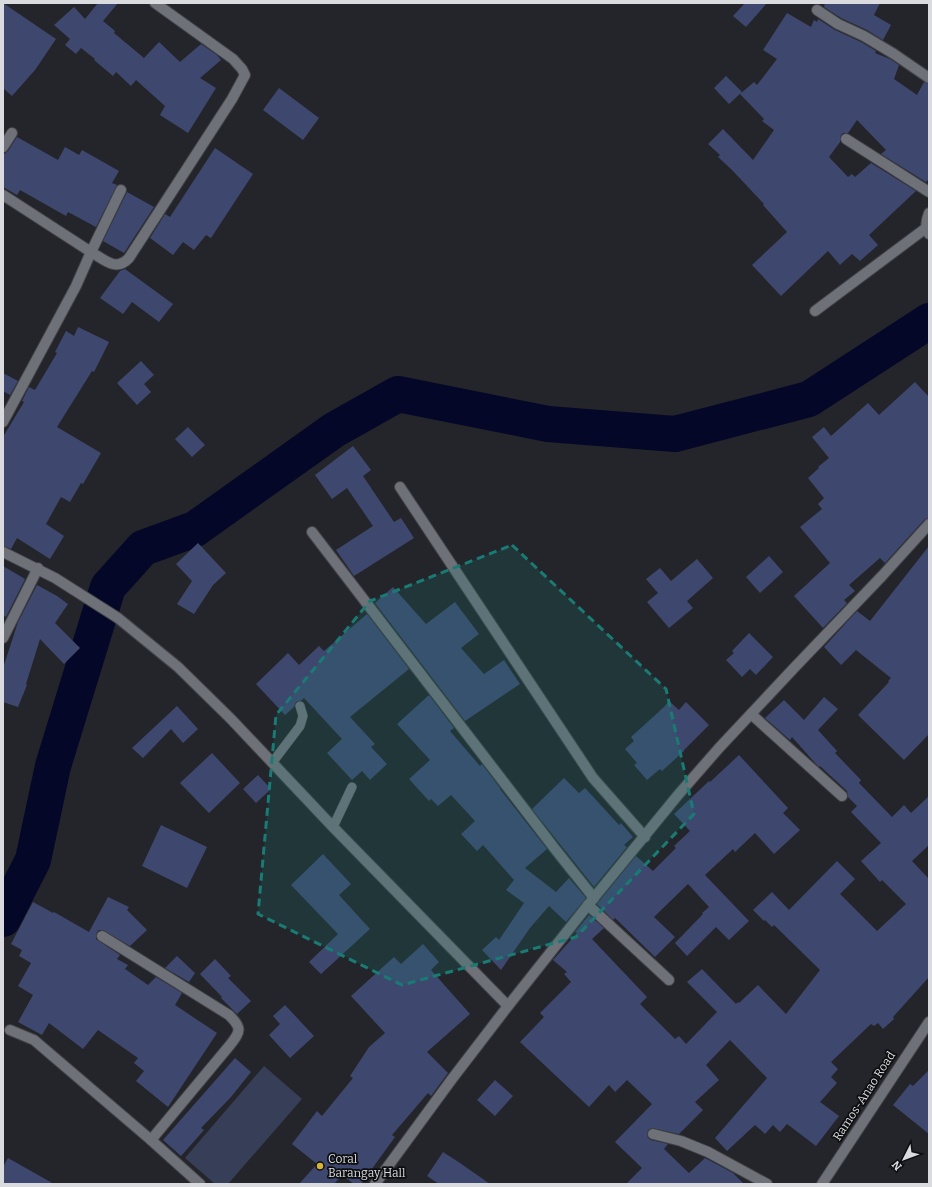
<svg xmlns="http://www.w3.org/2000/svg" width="932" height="1187" viewBox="0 0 932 1187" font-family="Bitter,serif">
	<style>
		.green { fill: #373f58 }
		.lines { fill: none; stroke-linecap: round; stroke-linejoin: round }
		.river { stroke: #050728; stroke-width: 36 }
		.building { fill: #3e486e }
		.service-casing { stroke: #424348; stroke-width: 10 }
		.minor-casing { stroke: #424348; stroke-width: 12 }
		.secondary-casing { stroke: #424348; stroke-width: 12 }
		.service { stroke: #6f7178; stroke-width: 9 }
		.minor { stroke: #6f7178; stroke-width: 10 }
		.secondary { stroke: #6f7178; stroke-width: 10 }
		.marked { fill: #197b74; fill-opacity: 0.2; stroke: #197b74; stroke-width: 3; stroke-dasharray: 8 5; stroke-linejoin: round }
		.poi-dot { fill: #d8b434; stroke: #0d0e10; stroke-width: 1.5 }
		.labels { text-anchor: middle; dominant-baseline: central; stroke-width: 3.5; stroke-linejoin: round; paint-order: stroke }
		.street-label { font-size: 12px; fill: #dadbdf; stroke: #0d0e10 }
		.poi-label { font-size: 12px; fill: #dadbdf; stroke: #0d0e10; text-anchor: start }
	</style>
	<rect width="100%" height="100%" fill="#23252a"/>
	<polygon class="green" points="264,1066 302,1099 228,1184 215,1184 185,1158"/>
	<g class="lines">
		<polyline class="river" points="3,919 33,860 53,766 108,587 143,548 195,529 334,430 398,394 548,424 675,434 809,399 929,321"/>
	</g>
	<g class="building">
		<polygon points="3,3 56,39 35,70 12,96 3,88"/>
		<polygon points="98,3 118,3 103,21 115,31 114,33 144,58 159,42 180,62 201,44 217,55 221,60 200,78 216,88 188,133 160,115 165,106 136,80 131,86 116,72 113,76 94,60 95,59 81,48 76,54 65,45 70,39 54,25 74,7 85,19"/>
		<polygon points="745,3 767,3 746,27 733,16"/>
		<polygon points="825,3 880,3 874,15 891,25 883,40 867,30 841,18 824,7"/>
		<polygon points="787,13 811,27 814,20 817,22 818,19 835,30 861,42 876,51 875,53 890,59 899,65 894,79 917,95 924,82 929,84 929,179 926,182 881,154 886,150 857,120 848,133 843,133 841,135 840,138 840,142 829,157 848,177 852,174 855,177 871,163 916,191 869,235 878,245 860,261 852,254 840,265 828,251 781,296 752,265 787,232 763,205 764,204 732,170 718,157 720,155 708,144 723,129 753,160 774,130 762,121 764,119 740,94 754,82 757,85 777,59 763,50"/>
		<polygon points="726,76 742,92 729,104 714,88"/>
		<polygon points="279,88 319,118 303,140 263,110"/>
		<polygon points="17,137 58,160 65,147 79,155 82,150 119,171 112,183 117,185 96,227 68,212 66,216 20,190 17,195 3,187 3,155 8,151"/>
		<polygon points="215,148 253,174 211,238 206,235 194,250 183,242 173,255 150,238 165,214 170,217"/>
		<polygon points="127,192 154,207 124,253 103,241"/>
		<polygon points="125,269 173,304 159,322 132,302 123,314 100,298 120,271"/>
		<polygon points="78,327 109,342 94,372 92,371 57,427 101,453 83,484 81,483 70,502 61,497 46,524 64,536 50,559 17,538 11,549 3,546 3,437 24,402 22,401 29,387 35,390 57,353 55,352 66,331 74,336"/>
		<polygon points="141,361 154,375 144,384 151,392 137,405 117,383"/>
		<polygon points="3,373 18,381 10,395 3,391"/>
		<polygon points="915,382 929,397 929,518 924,520 885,563 880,558 849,585 855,591 844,600 847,603 823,628 794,596 830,563 800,527 822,509 818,504 824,498 808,478 819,468 818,467 829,458 812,437 824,427 831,436 868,403 879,415"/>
		<polygon points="188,427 205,445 192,457 175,439"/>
		<polygon points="353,446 371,470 363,476 394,522 401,518 414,538 354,576 336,550 373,526 347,488 332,499 315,475"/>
		<polygon points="198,543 226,573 213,585 194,614 177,604 192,581 176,564"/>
		<polygon points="929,546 929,734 904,760 858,715 889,682 888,681 891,678 856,650 841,665 824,647 857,611 870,621"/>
		<polygon points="769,556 783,572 760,593 746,577"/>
		<polygon points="697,559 713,578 687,601 693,608 669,628 647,602 658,593 646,579 660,568 671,581"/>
		<polygon points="3,566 25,579 6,617 3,615"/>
		<polygon points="37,585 57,596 68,604 55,623 80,648 64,664 40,639 26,684 27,685 18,707 3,702 3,668 18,622"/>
		<polygon points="393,587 426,624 455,602 479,634 461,648 484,674 504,660 520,684 465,721 375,603"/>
		<polygon points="367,614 409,669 350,717 375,744 371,747 387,764 370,780 362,771 352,780 327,753 342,739 304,698 302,700 296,702 294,707 285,715 256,684 288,653 299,665 319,646 324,651"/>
		<polygon points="749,633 773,657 756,675 750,669 742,677 726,660 734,653 732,651"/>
		<polygon points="429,695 454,728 450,731 480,766 482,764 500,788 500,789 547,849 525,868 556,892 569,878 586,898 566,922 549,906 530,928 501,970 482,950 496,937 499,940 524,903 506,890 514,880 483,845 477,851 461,834 475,821 451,795 438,806 431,799 429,801 409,779 430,760 397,724"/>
		<polygon points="824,697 838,709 818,730 837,751 835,753 861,780 859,783 892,817 904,805 911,813 929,796 929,845 912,861 929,879 929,977 893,1017 894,1019 883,1029 878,1023 874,1026 871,1024 831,1062 838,1069 831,1077 837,1083 820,1102 839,1116 816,1146 787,1124 780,1132 773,1125 765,1134 755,1125 727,1151 715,1138 767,1078 730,1040 706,1065 719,1080 695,1102 703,1110 679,1134 652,1128 648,1130 647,1135 648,1138 651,1140 668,1144 664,1149 689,1173 705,1158 733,1173 744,1184 626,1184 642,1168 615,1142 652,1104 627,1080 615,1092 609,1085 589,1107 520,1042 544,1017 540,1013 571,982 564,974 567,972 553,960 577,933 575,932 589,915 604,928 592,939 647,997 640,1004 675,1039 679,1036 686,1044 717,1012 687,982 702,969 736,1004 738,1002 739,1003 758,985 786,1014 820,970 774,925 772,927 765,920 764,921 753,910 772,892 789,910 837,861 855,879 840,894 877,931 906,904 882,880 880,882 861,861 881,843 851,812 857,806 848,797 847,791 820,766 819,767 816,764 792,737 790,740 765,718 784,700 804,720"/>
		<polygon points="669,701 679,710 686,702 709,725 684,750 684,751 662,771 660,769 647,780 634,765 637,763 625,749 634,741 631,737 664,707"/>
		<polygon points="177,706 198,729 183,743 171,729 143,758 132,748"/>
		<polygon points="212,753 240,783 209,813 180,783"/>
		<polygon points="739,755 788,808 783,813 800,830 774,854 755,833 735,852 733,849 705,875 749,921 729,940 716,927 687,956 675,943 703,914 702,913 709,907 688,884 654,917 675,937 655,957 615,918 613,920 597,904 636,856 653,871 676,848 674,846 690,831 674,814 709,781 710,782"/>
		<polygon points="258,775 271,789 256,803 243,789"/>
		<polygon points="564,778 579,793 585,788 619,825 621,823 633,837 624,845 627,847 594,887 532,809"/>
		<polygon points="161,825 207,847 187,888 142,866"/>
		<polygon points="323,854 351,884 339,895 370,929 321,974 309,962 338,934 291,885"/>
		<polygon points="108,897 129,907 127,910 147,930 130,946 103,930 99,930 97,932 96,936 96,939 120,955 117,959 128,965 125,969 148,985 156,977 182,993 175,1005 217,1033 168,1107 136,1081 144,1071 134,1063 138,1058 98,1030 83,1049 49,1023 42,1035 18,1022 33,995 18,986 31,963 19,956 22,950 11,944 33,902 53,913 54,912 89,932"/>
		<polygon points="423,944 439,962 431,970 470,1014 427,1052 448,1073 431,1096 428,1093 392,1135 395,1137 361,1184 354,1184 342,1175 334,1184 299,1184 317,1164 292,1144 317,1111 322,1116 353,1078 350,1076 369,1047 385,1033 351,996 394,957 401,964"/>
		<polygon points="177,956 195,973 189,982 165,968"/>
		<polygon points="215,959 231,976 228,978 251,1001 237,1014 221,998 222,997 200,974"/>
		<polygon points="285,1005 314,1036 290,1058 269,1035 280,1024 273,1016"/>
		<polygon points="235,1058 251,1072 231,1097 201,1128 204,1130 181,1156 163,1140"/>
		<polygon points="929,1070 929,1134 893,1105 910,1084 913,1086"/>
		<polygon points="495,1080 513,1096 495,1116 477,1100"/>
		<polygon points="443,1152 460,1163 490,1184 439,1184 427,1176"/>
		<polygon points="8,1158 54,1184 3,1184 3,1167"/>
	</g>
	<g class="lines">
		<g class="service-casing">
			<g id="service">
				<polyline points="272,763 300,726 303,716 300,706"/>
				<polyline points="333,827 352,787"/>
			</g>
		</g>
		<g class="minor-casing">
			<g id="minor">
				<polyline points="817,10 838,24 864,36 894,54 929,78"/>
				<polyline points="846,139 929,192"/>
				<polyline points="3,147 12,133"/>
				<path d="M121,190l-30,62c14,8 25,20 38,6l103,-159 13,-24 -3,-6 -9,-10 -78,-56"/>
				<polyline points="3,195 91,252 76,286 3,422"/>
				<path d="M929,234c-4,-7 -3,-13 0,-21"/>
				<polyline points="815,311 926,228"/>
				<polyline points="400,487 593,778 645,837"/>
				<polyline points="312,532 555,849 594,898"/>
				<polyline points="3,552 55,578 118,618 178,667 231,719 333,827 508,1006"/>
				<polyline points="3,638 38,568"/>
				<polyline points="751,714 842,796"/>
				<polyline points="588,905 669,980"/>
				<path d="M102,936l127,79c13,13 12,16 1,30l-79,95"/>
				<polyline points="10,1030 34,1040 151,1140 200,1184"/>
				<polyline points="653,1134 681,1141 708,1152 767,1184"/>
				<polyline points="375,1184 452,1079 508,1006 588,905 678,795 719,748 794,668 882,576 929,524"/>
			</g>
		</g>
		<g class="secondary-casing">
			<polyline id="secondary" points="822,1184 929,1022"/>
		</g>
		<use href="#service" class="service"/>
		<use href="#minor" class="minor"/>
		<use href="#secondary" class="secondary"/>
	</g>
	<path class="marked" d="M512,545l154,144 28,125 -118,123 -174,48 -144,-71 18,-199 94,-114z"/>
	<circle class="poi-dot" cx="320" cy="1166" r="4"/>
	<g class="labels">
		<g class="street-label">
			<text transform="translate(864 1096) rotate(-57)">Ramos-Anao Road</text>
		</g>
		<g class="poi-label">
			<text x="328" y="1159">Coral<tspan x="328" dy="14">Barangay Hall</tspan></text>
		</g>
	</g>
	<rect width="932" height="1187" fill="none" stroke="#dadbdf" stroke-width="8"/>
	<g transform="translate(904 1159) rotate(228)" stroke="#0d0e10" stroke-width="3" paint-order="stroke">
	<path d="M0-3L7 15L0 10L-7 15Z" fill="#dadbdf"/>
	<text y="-6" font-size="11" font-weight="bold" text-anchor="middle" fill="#dadbdf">N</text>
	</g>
</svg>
